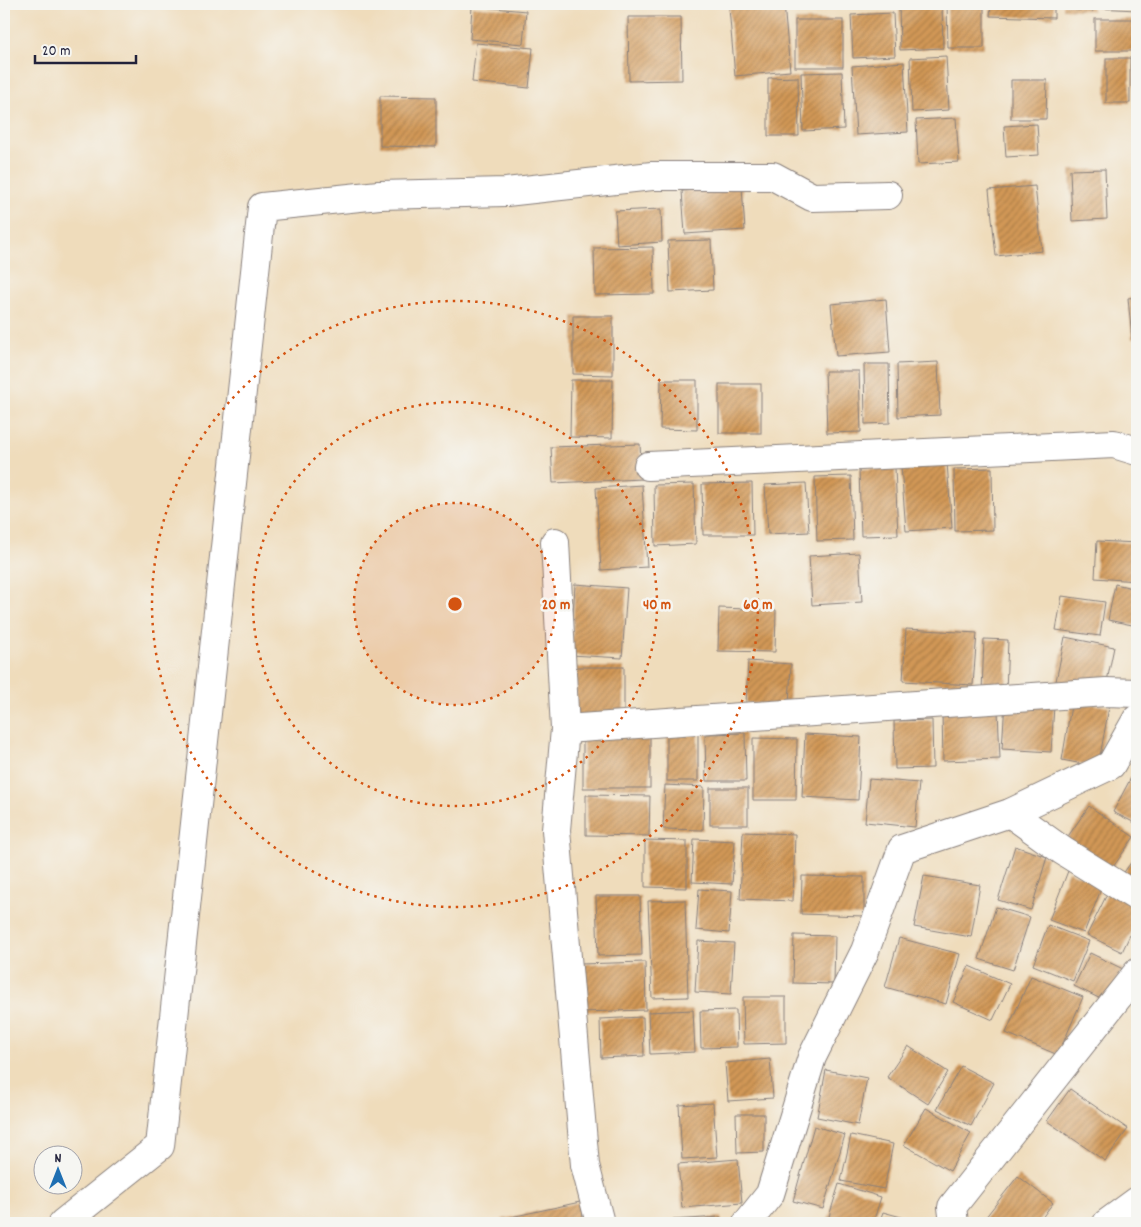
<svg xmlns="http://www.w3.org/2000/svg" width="1141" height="1227" viewBox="0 0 1141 1227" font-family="Dekko,sans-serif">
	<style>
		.building { fill: url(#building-hatch) }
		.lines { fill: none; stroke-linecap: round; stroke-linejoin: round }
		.minor-casing { stroke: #887f7b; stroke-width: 30 }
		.minor { stroke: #fff; stroke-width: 28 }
		.ring { fill: none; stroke: #d45411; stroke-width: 2.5; stroke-dasharray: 2.5 5 }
		.centre { fill: #d45411; stroke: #f6f6f2; stroke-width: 2.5 }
		.ring-label { font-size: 15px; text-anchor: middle; font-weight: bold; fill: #d45411; stroke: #f6f6f2; stroke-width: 5; stroke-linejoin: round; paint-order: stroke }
	</style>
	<defs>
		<pattern id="building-hatch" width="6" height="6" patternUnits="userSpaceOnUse" patternTransform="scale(1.25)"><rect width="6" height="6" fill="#d29856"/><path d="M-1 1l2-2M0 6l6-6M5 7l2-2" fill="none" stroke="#aa7c48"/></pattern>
	</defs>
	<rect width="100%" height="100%" fill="#f6f6f2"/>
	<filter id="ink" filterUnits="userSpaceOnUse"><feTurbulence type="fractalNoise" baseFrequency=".02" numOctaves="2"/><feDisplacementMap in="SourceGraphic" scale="10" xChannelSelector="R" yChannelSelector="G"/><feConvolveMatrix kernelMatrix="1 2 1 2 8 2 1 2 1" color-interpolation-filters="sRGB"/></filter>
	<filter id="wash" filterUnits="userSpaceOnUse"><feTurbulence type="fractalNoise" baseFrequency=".0096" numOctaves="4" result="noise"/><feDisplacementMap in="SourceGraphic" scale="20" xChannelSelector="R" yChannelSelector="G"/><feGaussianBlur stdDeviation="1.12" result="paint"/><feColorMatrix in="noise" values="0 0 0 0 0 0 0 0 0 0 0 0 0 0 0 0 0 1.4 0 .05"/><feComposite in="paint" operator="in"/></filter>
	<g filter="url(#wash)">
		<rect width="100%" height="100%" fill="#efdcbb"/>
		<g id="blocks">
			<g class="building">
				<polygon points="771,4 784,4 790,71 735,76 729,8"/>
				<polygon points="899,4 942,4 943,48 900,50"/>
				<polygon points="947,4 984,4 984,48 948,48"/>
				<polygon points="991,4 1054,4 1054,18 990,16"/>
				<polygon points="1063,4 1093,4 1093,11 1063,9"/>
				<polygon points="1096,4 1137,4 1137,10 1096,8"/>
				<polygon points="472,6 526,11 523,44 470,39"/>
				<polygon points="893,13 895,56 853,58 851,15"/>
				<polygon points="628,17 681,17 682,80 629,81"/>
				<rect x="1095" y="19" width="42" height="32"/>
				<rect x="795" y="20" width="48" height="47"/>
				<polygon points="476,43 533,48 529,88 472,82"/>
				<polygon points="946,56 949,110 912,112 910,58"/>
				<polygon points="1135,56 1137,56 1137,93 1134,93"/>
				<rect x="1106" y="58" width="24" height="45"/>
				<polygon points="904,62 908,132 856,135 852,66"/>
				<polygon points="842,72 844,129 803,131 801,73"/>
				<polygon points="798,77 799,136 768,136 768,78"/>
				<polygon points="1011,80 1047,80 1046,119 1011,119"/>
				<polygon points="380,96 436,97 436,147 380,146"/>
				<polygon points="956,118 959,162 918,164 916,120"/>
				<polygon points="1037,124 1039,155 1006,157 1004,126"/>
				<polygon points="1105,169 1107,219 1072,221 1070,170"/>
				<polygon points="1035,186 1042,251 996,256 989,190"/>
				<polygon points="742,187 745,230 685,234 682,191"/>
				<polygon points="661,209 662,242 617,245 615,211"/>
				<polygon points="711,240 713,290 670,292 668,241"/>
				<polygon points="653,247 654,294 595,295 594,248"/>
				<polygon points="1137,297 1137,339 1132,339 1128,298"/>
				<polygon points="886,299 890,352 836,356 831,304"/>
				<polygon points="573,316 613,316 613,375 573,374"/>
				<polygon points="938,362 940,415 898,417 897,364"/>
				<polygon points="864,364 889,364 890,423 865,424"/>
				<polygon points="825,371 859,371 861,432 827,433"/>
				<polygon points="571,380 613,380 612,438 570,437"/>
				<polygon points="661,380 697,380 697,430 660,429"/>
				<rect x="719" y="384" width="42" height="49"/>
				<polygon points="640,444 642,479 553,483 551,447"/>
				<polygon points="947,463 952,528 906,531 901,466"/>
				<polygon points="895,468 898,535 861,536 859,469"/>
				<polygon points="992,468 993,530 955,531 954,469"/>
				<polygon points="851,476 853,540 817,541 815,477"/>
				<polygon points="752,483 753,535 703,535 702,484"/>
				<polygon points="806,483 809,532 768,534 765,485"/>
				<polygon points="694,484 696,544 655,546 654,485"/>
				<polygon points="642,485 647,567 601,570 596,488"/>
				<polygon points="1097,541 1137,543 1137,581 1095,578"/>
				<polygon points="859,553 862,602 812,605 809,556"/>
				<polygon points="575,584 627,588 622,658 571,655"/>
				<polygon points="1115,584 1137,589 1137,626 1108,620"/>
				<polygon points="1062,596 1105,602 1100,636 1056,630"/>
				<polygon points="719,608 776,610 775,652 718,651"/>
				<polygon points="906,629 977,633 973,685 903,681"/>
				<polygon points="1065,637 1114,647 1105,691 1056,681"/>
				<polygon points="984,639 1008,640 1006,692 982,691"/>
				<polygon points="748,661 791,664 789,706 746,703"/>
				<rect x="576" y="667" width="48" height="49"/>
				<polygon points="1072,700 1109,707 1098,767 1062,760"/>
				<polygon points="1005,702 1054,706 1051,752 1002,749"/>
				<polygon points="998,710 1000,759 943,761 942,712"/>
				<polygon points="932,720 933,768 895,769 894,721"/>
				<rect x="667" y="731" width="31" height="50"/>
				<polygon points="745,733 746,781 706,781 705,734"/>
				<polygon points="805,734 861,737 858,800 802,797"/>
				<rect x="583" y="735" width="67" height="53"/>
				<polygon points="753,738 797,739 796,800 753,800"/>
				<polygon points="1136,768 1137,768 1137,824 1113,812"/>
				<polygon points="869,779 919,783 915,827 865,822"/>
				<polygon points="665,785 704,787 703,830 663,829"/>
				<rect x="710" y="788" width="38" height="37"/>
				<polygon points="586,795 650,796 649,836 586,835"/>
				<polygon points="1089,806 1134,837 1106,877 1062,845"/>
				<polygon points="743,832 795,834 793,901 740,899"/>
				<polygon points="694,839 735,841 732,884 692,882"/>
				<polygon points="645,840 687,841 687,888 645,887"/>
				<polygon points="1015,846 1047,857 1031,910 998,900"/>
				<polygon points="1137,854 1137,890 1120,878"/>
				<polygon points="1068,871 1103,884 1084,933 1049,920"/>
				<polygon points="802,876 864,877 864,916 801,914"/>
				<polygon points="924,876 980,885 971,937 914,927"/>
				<polygon points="1110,888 1137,901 1137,920 1122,952 1087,935"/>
				<polygon points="699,889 732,891 729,933 696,930"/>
				<polygon points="596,896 640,896 642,955 598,956"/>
				<polygon points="685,900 688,997 652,998 648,901"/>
				<polygon points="996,907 1030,917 1013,970 979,959"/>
				<polygon points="1048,925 1089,941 1073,981 1033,965"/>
				<polygon points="794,935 835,936 834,984 793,983"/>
				<polygon points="899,938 960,954 946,1004 885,987"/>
				<polygon points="698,941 734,943 731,994 695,992"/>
				<polygon points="1090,953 1123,969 1107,1002 1074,986"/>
				<polygon points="645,962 646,1010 581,1012 580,964"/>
				<polygon points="969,966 1010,984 993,1020 953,1002"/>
				<polygon points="1031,976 1083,997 1058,1055 1006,1033"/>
				<polygon points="743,997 786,997 786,1043 744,1044"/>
				<polygon points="693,1010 695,1052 650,1054 648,1012"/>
				<polygon points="736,1010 737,1047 701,1048 700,1011"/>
				<polygon points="643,1017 644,1056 601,1058 600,1019"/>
				<polygon points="908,1046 948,1072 928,1104 887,1077"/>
				<polygon points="770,1059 773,1098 728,1101 725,1063"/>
				<polygon points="961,1066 994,1083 971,1126 937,1109"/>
				<polygon points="826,1070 867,1078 858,1125 817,1117"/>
				<polygon points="1070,1089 1128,1129 1105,1161 1047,1121"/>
				<polygon points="713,1103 717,1157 682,1159 679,1105"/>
				<polygon points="926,1108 971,1133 950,1171 904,1145"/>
				<polygon points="736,1114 764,1114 764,1152 737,1153"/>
				<polygon points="814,1126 845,1135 823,1209 793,1201"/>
				<polygon points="851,1135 893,1144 884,1189 841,1181"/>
				<polygon points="738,1159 742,1203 682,1208 678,1164"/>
				<polygon points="1018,1176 1053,1203 1038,1223 981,1223"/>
				<polygon points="839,1184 881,1197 873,1223 827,1223"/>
				<polygon points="580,1202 585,1223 503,1223 502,1219"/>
				<polygon points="883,1212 923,1223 879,1223"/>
				<polygon points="721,1217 722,1223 671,1223 671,1220"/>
			</g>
		</g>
	</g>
	<g filter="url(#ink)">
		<use href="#blocks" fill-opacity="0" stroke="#887f7b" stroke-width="1"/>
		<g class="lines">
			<g class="minor-casing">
				<g id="minor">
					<polyline points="648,466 1114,444 1137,451"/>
					<polyline points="555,542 565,729 556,830 585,1165 600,1223"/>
					<polyline points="565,729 1106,692 1137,693"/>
					<polyline points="1010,813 1063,851 1137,897"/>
					<polyline points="63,1223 160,1146 262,207 379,195 506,192 652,176 773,176 812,197 888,195"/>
					<polyline points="747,1223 770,1194 812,1057 865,951 902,849 1010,813 1111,765 1137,719"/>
					<polyline points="954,1223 952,1207 1137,973"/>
					<polyline points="1107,1223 1137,1201"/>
				</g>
			</g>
			<use href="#minor" class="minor"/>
		</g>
	</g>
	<circle cx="455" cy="604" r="101" fill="#d45411" fill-opacity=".12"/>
	<g class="ring">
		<circle cx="455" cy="604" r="101"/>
		<circle cx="455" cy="604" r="202"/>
		<circle cx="455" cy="604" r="303"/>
	</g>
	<circle cx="455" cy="604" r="8" class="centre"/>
	<g class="ring-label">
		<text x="556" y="609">20 m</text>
		<text x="657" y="609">40 m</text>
		<text x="758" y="609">60 m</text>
	</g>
	<rect width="1141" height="1227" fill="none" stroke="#f6f6f2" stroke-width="20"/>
	<g transform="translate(58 1170)"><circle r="24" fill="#f6f6f2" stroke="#a1a1a9"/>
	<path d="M0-4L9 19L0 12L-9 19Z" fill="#1f6fb2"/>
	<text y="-8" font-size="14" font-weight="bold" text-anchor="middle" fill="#22223b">N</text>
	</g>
	<path d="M35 55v8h101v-8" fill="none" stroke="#22223b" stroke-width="2.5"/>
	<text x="42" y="55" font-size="15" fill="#22223b" stroke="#f6f6f2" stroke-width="4" paint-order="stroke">20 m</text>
</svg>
